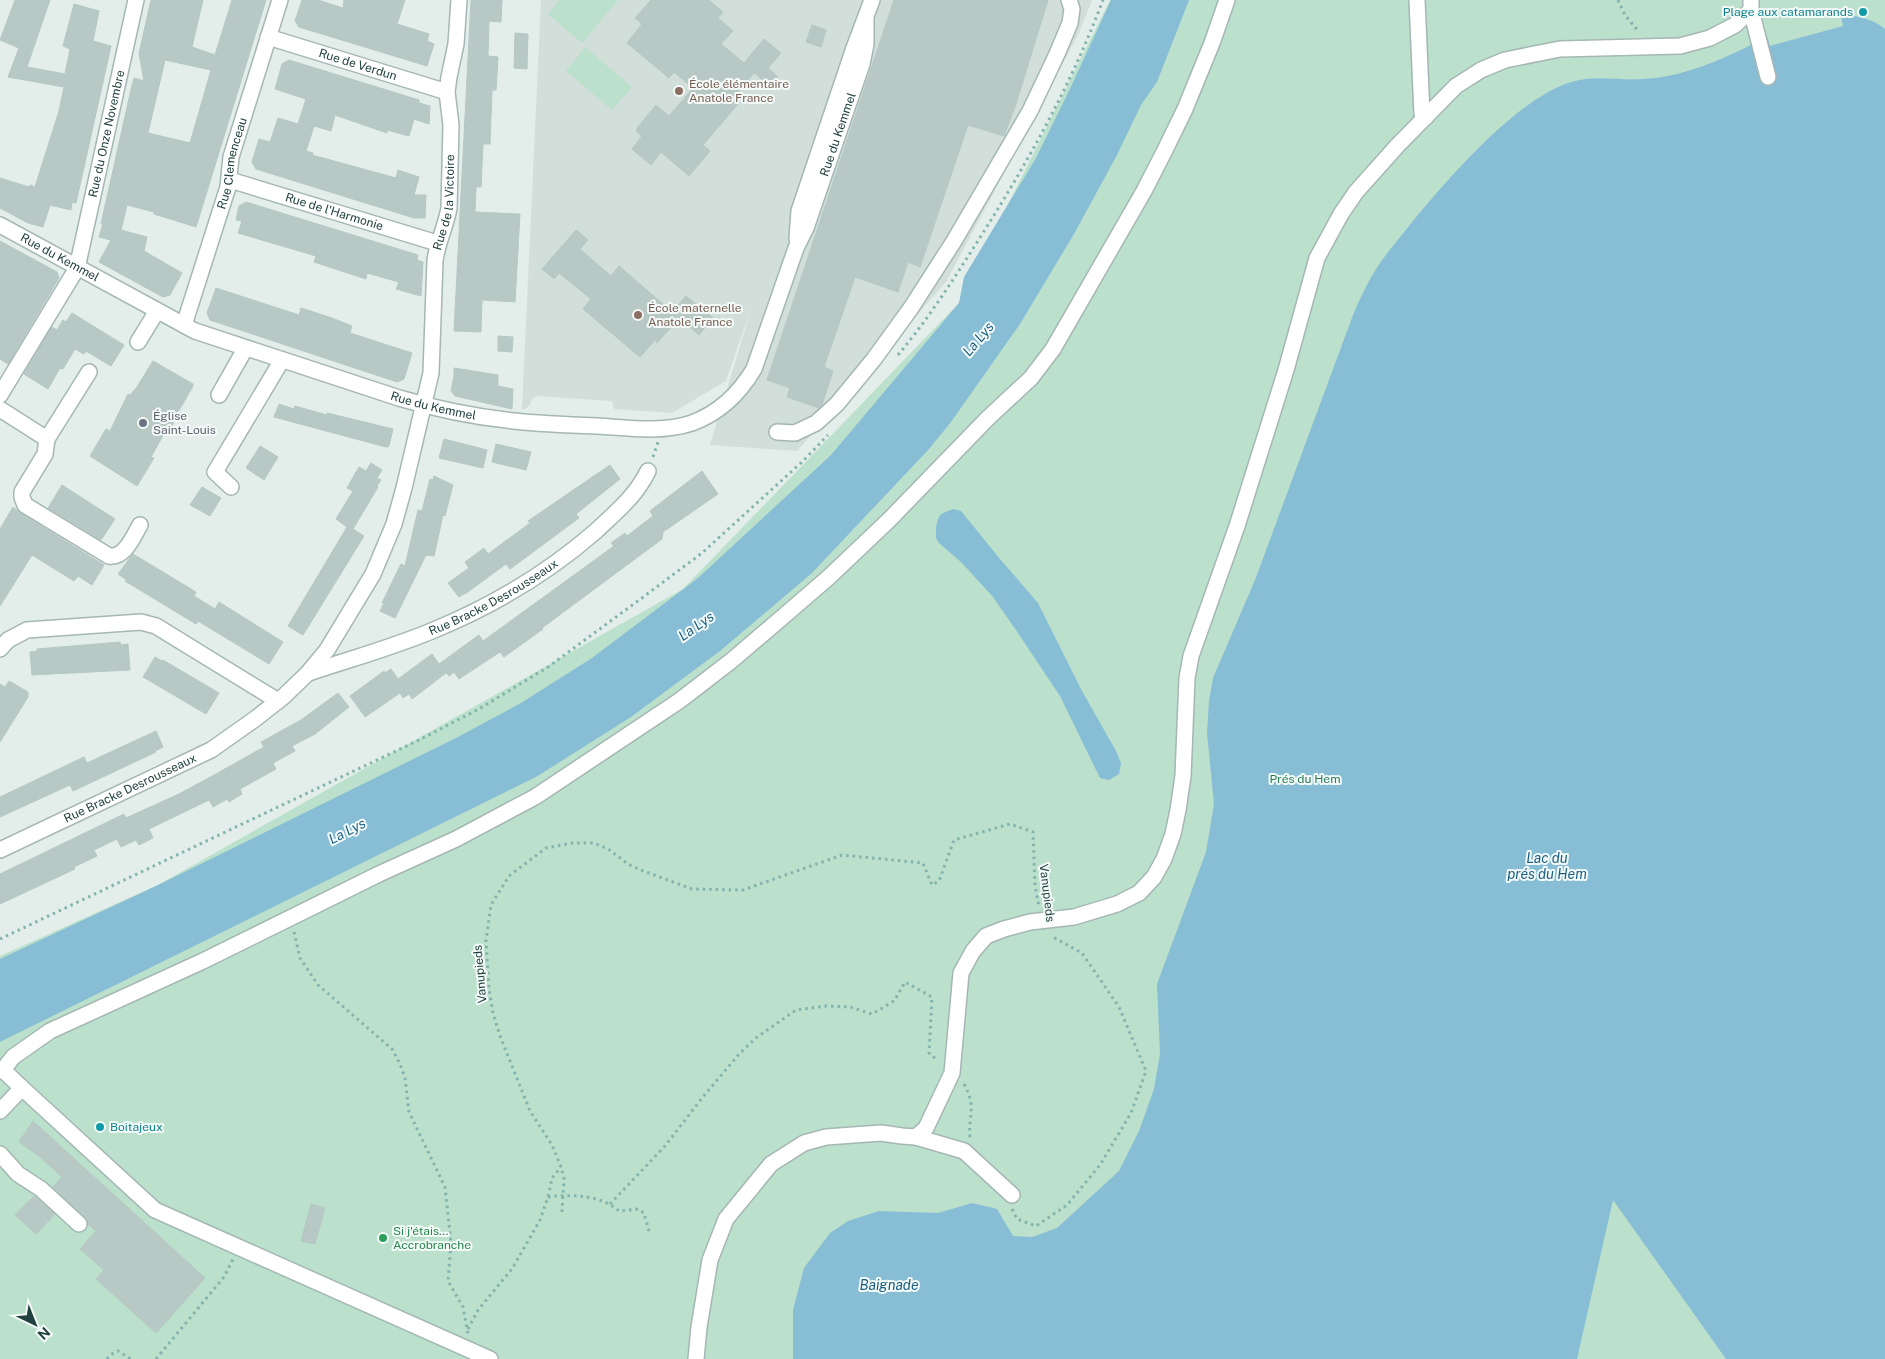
<svg xmlns="http://www.w3.org/2000/svg" width="1885" height="1359" viewBox="0 0 1885 1359" font-family="'Public Sans',sans-serif">
	<style>
		.built { fill: #d1deda }
		.green { fill: #bbe0cb }
		.water { fill: #88bdd6 }
		.building { fill: #b8c9c5; stroke: #b5c8c4; fill-rule: evenodd }
		.lines { fill: none; stroke-linecap: round; stroke-linejoin: round }
		.minor-casing { stroke: #a5b7b4; stroke-width: 18 }
		.path { stroke: #82b4ad; stroke-width: 3; stroke-dasharray: 2.5 4; stroke-linecap: butt }
		.minor { stroke: #fff; stroke-width: 15 }
		.culture-dot { fill: #0f9aa8; stroke: #f4faf8; stroke-width: 2 }
		.education-dot { fill: #8d6e63; stroke: #f4faf8; stroke-width: 2 }
		.worship-dot { fill: #6b7280; stroke: #f4faf8; stroke-width: 2 }
		.leisure-dot { fill: #2e9e5b; stroke: #f4faf8; stroke-width: 2 }
		.labels { text-anchor: middle; dominant-baseline: central; stroke-width: 4; stroke-linejoin: round; paint-order: stroke }
		.culture-label { font-size: 12px; fill: #0d838f; stroke: #f4faf8; text-anchor: end }
		.street-label { font-size: 12px; fill: #21413e; stroke: #f4faf8 }
		.education-label { font-size: 12px; fill: #785e54; stroke: #f4faf8; text-anchor: start }
		.worship-label { font-size: 12px; fill: #5b616d; stroke: #f4faf8; text-anchor: start }
		.park-label { font-size: 12px; fill: #287b56; stroke: #f4faf8 }
		.leisure-label { font-size: 12px; fill: #27864d; stroke: #f4faf8; text-anchor: start }
		.water-label { font-size: 14px; font-style: italic; fill: #175e82; stroke: #f4faf8 }
	</style>
	<rect width="100%" height="100%" fill="#e3eeeb"/>
	<polygon class="built" points="541,0 1092,0 1079,33 946,282 797,451 710,445 753,303 726,381 672,413 614,409 612,401 537,396 531,400 530,405 525,409 522,409"/>
	<g class="green">
		<polygon points="560,0 618,0 582,43 548,14"/>
		<polygon points="1110,0 1885,0 1885,1359 0,1359 0,956 158,885 683,589 959,303"/>
		<polygon points="585,47 632,87 612,110 566,71"/>
	</g>
	<g class="water">
		<polygon points="1111,0 1189,0 1157,82 1141,105 1117,155 1074,234 1020,324 951,422 929,449 812,573 720,651 631,717 536,777 0,1042 0,959 158,885 456,738 521,703 592,658 698,578 831,455 959,303 964,277 1036,158 1069,91"/>
		<path d="M1841,15c15,0 32,4 44,14v1330h-159l-113,-159 -36,159h-784v-49l11,-42 26,-35 18,-12 31,-10 59,2 34,-10 25,6 16,27 19,1 25,-9 62,-57 20,-40 15,-42 6,-35 -3,-70 49,-132 8,-48 -7,-71 2,-32 4,-23 42,-98 98,-265c6,-14 12,-28 20,-41 10,-17 24,-33 36,-48 37,-45 110,-131 166,-145 23,-6 45,0 68,-2 39,-2 73,-17 108,-34l-1,-4 17,-5 3,10 73,-20z"/>
		<polygon points="953,509 961,511 1000,559 1038,603 1082,691 1116,751 1121,763 1119,774 1109,780 1100,778 1060,696 1020,636 993,597 962,563 939,543 936,538 936,527 938,519 941,514"/>
	</g>
	<g class="building">
		<polygon points="15,0 50,0 27,67 65,74 70,49 63,46 74,4 99,11 93,41 111,46 76,203 72,202 71,210 50,205 43,227 28,223 0,208 0,178 29,187 30,185 35,187 59,111 64,87 8,77 19,48 0,40"/>
		<path d="M151,0h52l-11,47 23,8 17,-55h34l-70,227 -42,-13v-2l-27,-7 -6,25 26,7 -3,14 38,22 -12,22 -7,2 -64,-35 12,-22 -12,-3 4,-13h-2l31,-139 2,-7 10,3 -5,-28zM165,60l46,10 -21,73 -42,-10z"/>
		<polygon points="302,0 318,0 343,8 344,0 405,0 397,24 429,34 427,41 434,44 427,66 299,27 295,21"/>
		<polygon points="471,0 502,0 501,22 489,21 488,56 498,57 496,90 492,90 490,144 483,144 481,187 476,187 475,212 520,214 515,302 482,300 481,332 454,331"/>
		<polygon points="651,0 709,0 723,12 718,18 733,31 721,44 744,63 764,39 781,53 768,68 778,77 770,86 754,73 732,99 738,104 703,145 710,151 689,176 661,152 651,165 632,149 642,136 636,131 638,127 656,105 669,116 693,88 674,72 669,78 627,43 642,24 635,18"/>
		<polygon points="894,0 1048,0 1016,104 1004,136 968,125 920,267 908,262 898,292 855,277 824,367 833,371 822,405 819,408 787,397 790,388 767,380"/>
		<polygon points="812,25 826,30 821,47 806,42"/>
		<polygon points="515,33 528,34 527,69 514,68"/>
		<polygon points="289,60 419,100 419,103 430,106 429,124 414,119 409,136 387,130 387,133 335,115 331,131 314,126 306,151 313,153 312,155 396,178 398,170 419,177 414,195 426,195 425,218 414,218 256,169 252,162 259,139 270,142 278,118 298,124 306,99 275,89 282,64"/>
		<polygon points="246,202 418,255 417,260 423,262 421,296 396,289 399,282 367,273 366,279 314,262 316,256 238,233 242,221 236,220 239,206"/>
		<polygon points="576,230 588,240 580,249 611,276 619,266 672,312 686,296 713,318 699,335 679,318 657,343 655,340 640,357 583,309 591,299 559,273 554,279 542,269"/>
		<polygon points="0,241 57,272 59,278 8,364 0,359"/>
		<polygon points="216,288 299,315 301,308 332,318 352,326 350,333 412,353 404,379 397,382 210,320 207,313"/>
		<polygon points="72,313 124,345 111,366 86,351 84,354 75,349 63,369 60,368 48,389 24,374 52,327 57,330 63,320 66,322"/>
		<polygon points="498,336 513,337 512,352 498,351"/>
		<polygon points="153,361 193,384 193,386 181,407 172,420 174,422 167,434 165,432 151,457 154,458 137,486 90,456 106,429 110,431 128,394 130,395 137,387"/>
		<polygon points="454,368 498,375 498,386 513,389 512,409 455,396 451,391 454,376"/>
		<polygon points="279,404 294,409 295,406 327,415 327,413 393,429 389,446 386,447 274,417"/>
		<polygon points="444,439 487,450 483,468 439,458"/>
		<polygon points="496,444 531,452 526,470 492,462"/>
		<polygon points="260,446 278,457 264,480 246,468"/>
		<polygon points="371,463 382,470 377,478 381,480 377,486 378,487 353,529 364,536 303,635 288,626 347,527 336,519 353,491 347,488 359,467 366,471"/>
		<polygon points="610,465 620,479 576,514 579,518 510,569 506,564 465,594 465,593 459,597 448,583 469,568 465,562 484,548 488,554 530,523 528,521"/>
		<polygon points="702,471 718,494 663,532 662,539 542,628 543,629 504,657 500,652 459,679 454,672 449,676 444,670 446,673 412,699 409,694 403,698 400,693 365,717 350,696 384,671 385,673 391,669 398,679 432,654 439,664 479,635 483,641 614,546 611,543 625,533 627,536 653,516 650,511"/>
		<polygon points="434,476 453,485 445,516 443,515 434,556 426,555 395,618 380,611 384,603 382,603 401,564 405,566 418,510 422,511 430,479 433,480"/>
		<polygon points="62,485 115,519 101,540 48,508"/>
		<polygon points="202,487 221,498 210,516 190,505"/>
		<polygon points="13,507 20,513 104,565 92,585 78,576 74,581 32,555 0,606 0,529"/>
		<polygon points="133,554 196,592 194,596 215,609 219,602 283,642 269,664 198,621 196,624 125,581 127,580 118,574"/>
		<polygon points="120,642 121,645 128,644 130,670 32,675 30,652 37,651 37,649"/>
		<polygon points="155,657 162,661 163,660 219,693 206,714 143,677"/>
		<polygon points="9,681 28,692 28,697 0,742 0,684 5,687"/>
		<polygon points="338,693 349,707 315,734 292,746 295,751 273,763 276,769 240,789 242,794 229,802 227,799 213,807 209,800 149,829 153,838 139,845 136,840 121,847 117,839 94,850 97,856 74,867 75,869 0,904 0,874 124,814 126,818 179,794 214,775 264,747 261,742 301,720"/>
		<polygon points="156,731 163,747 155,751 156,752 73,791 70,785 0,817 0,797 84,757 87,763"/>
		<polygon points="33,1121 205,1278 156,1333 96,1279 104,1270 80,1249 96,1231 88,1224 85,1217 53,1187 62,1177 39,1156 19,1142"/>
		<polygon points="34,1196 55,1214 36,1234 15,1215"/>
		<polygon points="311,1204 325,1208 315,1244 301,1241"/>
	</g>
	<g class="lines">
		<g class="minor-casing">
			<g id="minor">
				<polyline points="1417,0 1422,114 1426,117"/>
				<polyline points="1751,10 1768,77"/>
				<path id="s1" d="M268,37l179,55"/>
				<path id="s2" d="M230,180l207,63"/>
				<path id="s3" d="M0,225l195,106 204,67c37,11 77,19 115,23 28,3 56,4 84,5 31,2 64,7 94,-3 27,-10 47,-29 62,-54l42,-121 10,-20 56,-164 4,-20v-25"/>
				<polyline points="797,239 799,211 854,48 872,0"/>
				<path id="s4" d="M184,325l44,-138 3,-30 49,-157"/>
				<polyline points="138,342 157,311"/>
				<path id="s5" d="M0,395l77,-127 59,-268"/>
				<polyline points="219,395 245,349"/>
				<polyline points="0,409 47,439 89,372"/>
				<polyline points="777,432 795,433 816,423 837,404 874,359 911,308 954,241 1030,111 1057,54 1070,23 1072,9 1069,0"/>
				<path d="M47,439l-2,15 -23,38v5l3,8 84,51c16,2 24,-19 31,-31"/>
				<polyline points="231,487 215,472 282,360"/>
				<polyline points="0,649 8,640 27,630 141,622 156,626 278,701"/>
				<path id="s6" d="M309,673c41,-14 85,-26 125,-43 58,-24 115,-58 162,-99 20,-19 40,-35 52,-60"/>
				<path id="s7" d="M0,850l211,-100 44,-31 28,-22 24,-23 20,-24 46,-76 21,-50 10,-36 27,-115 4,-112c2,-18 11,-35 14,-53l2,-83 -4,-33 2,-15 7,-33 3,-44"/>
				<polyline points="3,1070 13,1057 50,1031 203,961 379,874 456,839 535,797 679,701 731,661 778,621 829,577 889,520 988,418 1031,378 1053,349 1144,191 1164,152 1185,109 1212,43 1227,0"/>
				<polyline points="0,1071 3,1070 22,1088 155,1210 490,1359"/>
				<polyline points="0,1111 22,1088"/>
				<polyline points="916,1137 964,1151 1012,1195"/>
				<polyline points="0,1154 18,1174 41,1189 79,1224"/>
				<polyline points="696,1359 699,1327 710,1260 726,1219 771,1164 804,1143 826,1137 881,1133 902,1136 916,1137 926,1128 952,1073 961,973 973,951 986,936 1004,929 1030,922 1074,917 1117,904 1139,893 1154,877 1164,859 1173,834 1178,810 1183,776 1187,678 1191,656 1237,526 1286,370 1317,258 1341,214 1356,192 1397,146 1456,86 1481,70 1505,60 1560,49 1680,46 1710,38 1735,25 1751,10 1751,0"/>
			</g>
		</g>
		<g class="path">
			<polyline points="1618,0 1625,15 1639,32"/>
			<path d="M898,355c31,-37 57,-78 83,-119 48,-76 90,-151 122,-236"/>
			<polyline points="653,457 658,442"/>
			<polyline points="294,932 300,958 318,985 392,1049 400,1064 405,1078 409,1112 445,1187 451,1243 448,1281 463,1307 468,1334"/>
			<polyline points="0,939 417,741 479,709 548,667 646,595 702,553 803,461 828,435"/>
			<path d="M964,1084c13,24 4,31 6,54"/>
			<path d="M548,1197c24,-3 53,-2 71,14l19,-2 6,4 5,18"/>
			<polyline points="610,1204 665,1146 702,1098 740,1053 756,1038 796,1010 826,1006 850,1007 872,1014 894,1001 905,982 932,997 929,1053 937,1060"/>
			<polyline points="1012,1209 1017,1219 1036,1226 1067,1205 1100,1165 1131,1113 1146,1071 1119,1007 1082,953 1051,936"/>
			<polyline points="562,1212 564,1178 561,1167 552,1145 530,1111 500,1036 493,1013 489,989 486,941 491,905 509,876 546,848 572,843 594,843 608,849 628,864 638,869 692,889 743,890 842,855 923,863 932,885 939,881 954,840 1010,824 1033,832 1035,886 1039,907"/>
			<polyline points="468,1329 478,1310 512,1269 540,1220 548,1197 552,1178 561,1167"/>
			<polyline points="107,1359 110,1355 118,1351 131,1359"/>
			<polyline points="156,1359 224,1277 233,1259"/>
		</g>
		<use href="#minor" class="minor"/>
	</g>
	<g class="culture-dot">
		<circle cx="1863" cy="12" r="5"/>
		<circle cx="100" cy="1127" r="5"/>
	</g>
	<g class="education-dot">
		<circle cx="679" cy="91" r="5"/>
		<circle cx="638" cy="315" r="5"/>
	</g>
	<circle class="worship-dot" cx="143" cy="423" r="5"/>
	<circle class="leisure-dot" cx="383" cy="1238" r="5"/>
	<g class="labels">
		<g class="culture-label">
			<text x="1853" y="12">Plage aux catamarands</text>
			<text x="110" y="1127" text-anchor="start">Boitajeux</text>
		</g>
		<g class="street-label">
			<text stroke="none"><textPath href="#s1" startOffset="94">Rue de Verdun</textPath></text>
			<text stroke="none"><textPath href="#s5" startOffset="286">Rue du Onze Novembre</textPath></text>
			<text stroke="none"><textPath href="#s3" startOffset="1066">Rue du Kemmel</textPath></text>
			<text stroke="none"><textPath href="#s4" startOffset="169">Rue Clemenceau</textPath></text>
			<text stroke="none"><textPath href="#s7" startOffset="858">Rue de la Victoire</textPath></text>
			<text stroke="none"><textPath href="#s2" startOffset="109">Rue de l'Harmonie</textPath></text>
			<text stroke="none"><textPath href="#s3" startOffset="68">Rue du Kemmel</textPath></text>
			<text stroke="none"><textPath href="#s3" startOffset="472">Rue du Kemmel</textPath></text>
			<text stroke="none"><textPath href="#s6" startOffset="200">Rue Bracke Desrousseaux</textPath></text>
			<text stroke="none"><textPath href="#s7" startOffset="144">Rue Bracke Desrousseaux</textPath></text>
			<text transform="translate(1047 893) rotate(83)">Vanupieds</text>
			<text transform="translate(480 974) rotate(-95)">Vanupieds</text>
		</g>
		<g class="education-label">
			<text x="689" y="84">École élémentaire<tspan x="689" dy="14">Anatole France</tspan></text>
			<text x="648" y="308">École maternelle<tspan x="648" dy="14">Anatole France</tspan></text>
		</g>
		<g class="worship-label">
			<text x="153" y="416">Église<tspan x="153" dy="14">Saint-Louis</tspan></text>
		</g>
		<g class="park-label">
			<text x="1305" y="779">Prés du Hem</text>
		</g>
		<g class="leisure-label">
			<text x="393" y="1231">Si j'étais...<tspan x="393" dy="14">Accrobranche</tspan></text>
		</g>
		<g class="water-label">
			<text transform="translate(978 339) rotate(-50)">La Lys</text>
			<text transform="translate(696 626) rotate(-35)">La Lys</text>
			<text transform="translate(347 831) rotate(-27)">La Lys</text>
			<text x="1547" y="858">Lac du<tspan x="1547" dy="16">prés du Hem</tspan></text>
			<text x="889" y="1285">Baignade</text>
		</g>
	</g>
	<g transform="translate(35 1324) rotate(137)" stroke="#f4faf8" stroke-width="4" paint-order="stroke">
	<path d="M0-4L9 19L0 12L-9 19Z" fill="#21413e"/>
	<text y="-8" font-size="14" font-weight="bold" text-anchor="middle" fill="#21413e">N</text>
	</g>
</svg>
